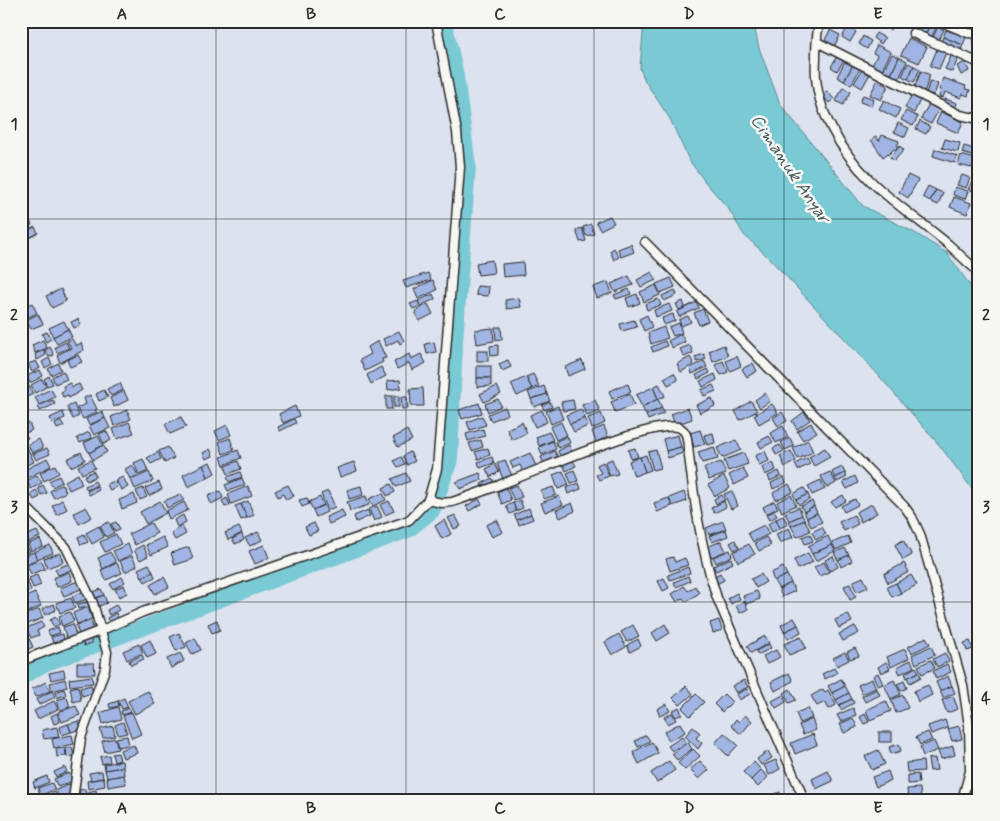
<svg xmlns="http://www.w3.org/2000/svg" width="1000" height="821" viewBox="0 0 1000 821" font-family="Mynerve,sans-serif">
	<style>
		.water { fill: #7acad5; stroke: #5a8a91 }
		.lines { fill: none; stroke-linecap: round; stroke-linejoin: round }
		.river { stroke: #7acad5; stroke-width: 16 }
		.building { fill: #a0b5e3; stroke: #2b2b2b }
		.minor-casing { stroke: #2b2b2b; stroke-width: 11 }
		.minor { stroke: #f6f6f2; stroke-width: 8 }
		.grid { fill: none; stroke: #2b2b2b; stroke-width: 1; stroke-opacity: 0.55 }
		.labels { text-anchor: middle; dominant-baseline: central; stroke-width: 5; stroke-linejoin: round; paint-order: stroke }
		.water-label { font-size: 18px; font-style: italic; fill: #435b5e; stroke: #f6f6f2 }
		.neatline { fill: none; stroke: #2b2b2b; stroke-width: 2 }
		.grid-label { font-size: 16px; text-anchor: middle; font-weight: bold; fill: #2b2b2b }
	</style>
	<rect width="100%" height="100%" fill="#dce2ee"/>
	<filter id="ink" filterUnits="userSpaceOnUse"><feTurbulence type="fractalNoise" baseFrequency=".02" numOctaves="2"/><feDisplacementMap in="SourceGraphic" scale="10" xChannelSelector="R" yChannelSelector="G"/><feConvolveMatrix kernelMatrix="1 2 1 2 8 2 1 2 1" color-interpolation-filters="sRGB"/></filter>
	<g filter="url(#ink)">
		<polygon class="water" points="644,21 753,21 759,48 780,104 863,206 915,233 947,253 979,298 979,498 940,446 873,369 767,256 744,235 728,208 706,183 689,160 670,119 645,81 640,68"/>
		<g class="lines">
			<polyline class="river" points="21,678 44,664 408,530 432,511 450,460 455,342 468,166 456,76 444,21"/>
		</g>
		<g class="building">
			<polygon points="887,21 896,21 890,30 884,26"/>
			<polygon points="920,21 932,21 925,35 915,31"/>
			<polygon points="932,21 938,24 931,38 925,35"/>
			<polygon points="949,21 966,21 967,22 964,28"/>
			<polygon points="848,27 856,32 850,42 842,37"/>
			<polygon points="938,27 944,30 937,42 932,39"/>
			<polygon points="830,30 840,35 834,47 824,42"/>
			<polygon points="946,30 966,37 963,45 943,37"/>
			<polygon points="876,33 885,38 881,44 873,38"/>
			<polygon points="863,36 871,41 867,49 859,44"/>
			<polygon points="943,37 963,45 960,52 940,44"/>
			<polygon points="909,38 927,47 919,63 901,55"/>
			<polygon points="877,45 891,52 881,72 871,68 877,55 873,53"/>
			<polygon points="938,47 947,50 939,69 930,66"/>
			<polygon points="892,54 899,57 890,77 882,73"/>
			<polygon points="952,54 959,57 952,72 945,69"/>
			<polygon points="837,56 844,60 837,71 831,67"/>
			<polygon points="899,57 907,61 898,81 890,77"/>
			<polygon points="845,61 853,65 844,81 837,77"/>
			<polygon points="965,62 969,71 961,75 957,66"/>
			<polygon points="908,63 914,66 908,79 902,76"/>
			<polygon points="853,65 860,69 851,85 844,81"/>
			<polygon points="914,66 920,69 914,82 908,79"/>
			<polygon points="862,70 870,74 862,88 854,83"/>
			<polygon points="921,71 930,75 924,93 914,89"/>
			<polygon points="943,78 966,86 965,89 970,90 968,96 963,94 961,98 945,92 943,98 939,97 941,90 939,90"/>
			<polygon points="877,81 888,86 881,100 870,95"/>
			<polygon points="930,81 938,84 934,95 926,93"/>
			<polygon points="843,87 851,92 843,105 836,101"/>
			<polygon points="827,91 834,99 829,103 822,94"/>
			<polygon points="912,94 921,98 914,113 905,108"/>
			<polygon points="863,95 874,99 871,106 860,102"/>
			<polygon points="945,99 957,103 955,109 943,104"/>
			<polygon points="884,100 900,109 896,118 879,109"/>
			<polygon points="930,102 940,107 931,124 921,119"/>
			<polygon points="906,111 918,117 913,126 901,120"/>
			<polygon points="941,112 963,122 958,133 936,123"/>
			<polygon points="920,121 930,127 926,134 916,129"/>
			<polygon points="898,123 909,128 905,137 894,132"/>
			<polygon points="882,135 899,141 896,150 894,149 888,155 887,154 883,157 871,140 876,136 879,141"/>
			<polygon points="945,139 960,143 958,152 942,148"/>
			<polygon points="900,146 904,150 894,161 890,157"/>
			<polygon points="964,146 974,149 972,156 962,153"/>
			<polygon points="935,149 957,156 955,163 933,156"/>
			<polygon points="961,155 975,159 972,168 958,165"/>
			<polygon points="908,175 918,180 908,198 899,192"/>
			<polygon points="962,175 970,178 966,188 957,185"/>
			<polygon points="972,182 977,184 973,191 968,189"/>
			<polygon points="928,186 936,190 930,201 923,197"/>
			<polygon points="955,187 968,191 965,199 953,195"/>
			<polygon points="936,190 943,193 938,205 930,201"/>
			<polygon points="954,197 971,203 967,214 950,207"/>
			<polygon points="610,216 614,223 600,230 596,222"/>
			<polygon points="29,219 32,225 21,231 21,222"/>
			<polygon points="591,224 594,234 586,236 583,227"/>
			<polygon points="35,227 38,233 29,238 26,231"/>
			<polygon points="582,228 586,241 580,242 576,230"/>
			<polygon points="26,231 29,238 21,241 21,233"/>
			<polygon points="631,244 634,252 621,257 618,249"/>
			<polygon points="614,248 619,257 614,260 610,251"/>
			<polygon points="492,260 494,273 478,275 476,263"/>
			<polygon points="523,262 524,275 503,277 502,264"/>
			<polygon points="652,272 656,280 641,287 637,280"/>
			<polygon points="428,273 431,280 406,288 403,281"/>
			<polygon points="629,276 633,285 615,292 611,284"/>
			<polygon points="671,278 675,287 660,293 656,284"/>
			<polygon points="433,280 437,290 418,299 414,289"/>
			<polygon points="608,282 612,293 597,298 593,287"/>
			<polygon points="656,285 660,295 644,302 640,292"/>
			<polygon points="477,286 489,287 488,296 476,295"/>
			<polygon points="24,289 29,300 21,304 21,290"/>
			<polygon points="61,289 66,301 52,308 46,296"/>
			<polygon points="629,289 631,294 616,299 614,295"/>
			<polygon points="675,290 677,295 664,301 662,296"/>
			<polygon points="433,294 435,299 420,306 418,301"/>
			<polygon points="637,294 640,303 629,307 626,298"/>
			<polygon points="519,298 521,307 507,309 505,300"/>
			<polygon points="658,299 661,305 647,310 645,304"/>
			<polygon points="418,301 420,306 413,309 410,304"/>
			<polygon points="683,301 685,307 679,310 676,304"/>
			<polygon points="696,302 699,308 679,317 677,312"/>
			<polygon points="32,303 37,313 25,319 21,308"/>
			<polygon points="428,304 433,314 419,321 415,311"/>
			<polygon points="669,304 672,311 656,317 654,310"/>
			<polygon points="703,309 708,321 699,325 694,313"/>
			<polygon points="38,314 43,324 31,329 26,320"/>
			<polygon points="673,314 675,321 664,325 662,318"/>
			<polygon points="647,315 652,327 644,331 639,319"/>
			<polygon points="688,316 691,322 681,326 679,320"/>
			<polygon points="78,319 81,325 74,328 71,322"/>
			<polygon points="634,320 637,327 622,331 620,324"/>
			<polygon points="64,321 68,329 53,337 49,328"/>
			<polygon points="679,323 682,333 673,336 669,327"/>
			<polygon points="495,327 501,327 502,339 496,340"/>
			<polygon points="664,327 668,338 651,344 648,333"/>
			<polygon points="493,328 494,341 477,344 475,330"/>
			<polygon points="68,329 72,337 57,344 53,337"/>
			<polygon points="399,331 404,341 400,344 398,340 386,346 383,339"/>
			<polygon points="47,332 51,339 46,342 42,334"/>
			<polygon points="681,334 685,342 672,348 668,341"/>
			<polygon points="72,339 76,346 81,343 84,350 60,363 57,355 71,348 67,341"/>
			<polygon points="43,340 47,348 35,353 32,345"/>
			<polygon points="378,341 386,358 382,359 383,362 365,371 360,360 371,354 368,347"/>
			<polygon points="665,341 667,346 653,352 651,347"/>
			<polygon points="66,342 69,348 57,353 55,347"/>
			<polygon points="434,342 436,352 427,354 425,344"/>
			<polygon points="498,345 498,355 491,356 490,346"/>
			<polygon points="690,345 693,353 684,357 680,349"/>
			<polygon points="724,345 728,356 713,362 709,351"/>
			<polygon points="50,347 54,355 49,357 45,350"/>
			<polygon points="44,350 46,355 37,360 35,354"/>
			<rect x="477" y="351" width="11" height="10"/>
			<polygon points="409,354 411,359 421,354 426,363 412,370 409,363 397,369 394,362"/>
			<polygon points="704,354 706,359 697,362 695,357"/>
			<polygon points="78,355 82,362 70,367 67,360"/>
			<polygon points="737,356 741,366 730,371 726,361"/>
			<polygon points="690,357 694,364 681,372 677,364"/>
			<polygon points="49,358 52,364 45,368 42,362"/>
			<polygon points="508,360 511,367 502,371 499,364"/>
			<polygon points="582,360 585,369 568,376 565,367"/>
			<polygon points="36,361 40,368 32,372 28,364"/>
			<polygon points="704,361 707,367 692,374 690,368"/>
			<polygon points="723,361 728,372 721,375 715,365"/>
			<polygon points="58,363 61,370 51,375 48,369"/>
			<polygon points="753,363 757,371 747,377 742,369"/>
			<rect x="477" y="366" width="14" height="12"/>
			<polygon points="381,367 386,376 371,384 367,375"/>
			<polygon points="708,369 710,373 698,379 696,375"/>
			<polygon points="40,370 43,376 30,383 27,376"/>
			<polygon points="63,371 67,379 55,384 52,377"/>
			<polygon points="674,373 678,380 668,385 664,378"/>
			<polygon points="533,374 539,386 532,389 526,377"/>
			<polygon points="715,374 717,380 703,387 700,381"/>
			<polygon points="24,375 29,384 21,388 21,377"/>
			<polygon points="49,376 53,384 47,386 44,379"/>
			<polygon points="526,377 532,389 517,396 511,384"/>
			<polygon points="477,378 491,378 491,386 477,387"/>
			<polygon points="42,379 46,387 35,393 31,385"/>
			<polygon points="400,380 401,388 388,390 387,381"/>
			<polygon points="70,383 72,387 79,384 82,390 69,398 68,395 63,397 61,392 65,390 63,386"/>
			<polygon points="120,383 123,390 111,396 107,389"/>
			<polygon points="628,384 631,392 612,399 609,391"/>
			<polygon points="659,384 665,396 658,399 653,387"/>
			<polygon points="713,385 716,391 704,396 701,390"/>
			<polygon points="29,386 33,394 25,398 21,390"/>
			<polygon points="497,386 501,394 484,402 480,394"/>
			<polygon points="544,386 547,394 531,399 528,392"/>
			<polygon points="653,387 658,399 642,407 636,395"/>
			<polygon points="423,388 424,406 411,406 410,389"/>
			<polygon points="51,389 55,397 39,405 35,397"/>
			<polygon points="104,390 108,397 99,401 96,394"/>
			<polygon points="124,391 128,400 114,407 110,398"/>
			<polygon points="765,393 770,401 760,408 755,400"/>
			<polygon points="547,394 550,401 534,407 531,399"/>
			<polygon points="630,394 634,405 615,412 611,402"/>
			<polygon points="90,395 97,409 95,410 97,412 83,419 77,408 86,404 84,398"/>
			<rect x="386" y="396" width="6" height="13"/>
			<rect x="394" y="396" width="5" height="11"/>
			<polygon points="401,397 407,397 408,409 402,409"/>
			<polygon points="712,398 715,406 700,413 696,405"/>
			<polygon points="498,399 501,406 488,412 485,404"/>
			<polygon points="658,399 662,408 646,415 642,407"/>
			<polygon points="53,400 55,404 40,411 38,406"/>
			<polygon points="573,400 575,409 563,411 561,402"/>
			<polygon points="595,400 600,411 587,416 582,405"/>
			<polygon points="751,401 757,411 740,420 735,411"/>
			<polygon points="550,402 552,407 544,410 542,405"/>
			<polygon points="479,403 482,413 462,419 459,410"/>
			<polygon points="74,404 79,416 73,419 67,407"/>
			<polygon points="772,404 778,413 759,424 754,415"/>
			<polygon points="295,406 299,416 283,423 279,414"/>
			<polygon points="558,406 563,419 551,424 546,411"/>
			<polygon points="505,407 508,414 491,421 488,414"/>
			<polygon points="662,408 664,413 648,420 646,415"/>
			<polygon points="688,408 692,419 675,425 671,414"/>
			<polygon points="581,409 585,418 570,424 566,415"/>
			<polygon points="127,410 131,419 114,426 111,417"/>
			<polygon points="542,410 547,422 535,427 530,415"/>
			<polygon points="102,411 105,418 89,425 86,419"/>
			<polygon points="63,412 65,418 52,423 50,418"/>
			<polygon points="782,412 787,421 778,426 773,418"/>
			<polygon points="804,412 810,420 797,429 792,421"/>
			<polygon points="601,413 605,423 592,429 588,418"/>
			<polygon points="482,416 486,425 470,430 467,422"/>
			<polygon points="181,417 186,427 170,434 165,424"/>
			<polygon points="105,418 110,428 94,435 89,426"/>
			<polygon points="585,418 588,426 574,432 570,424"/>
			<polygon points="294,419 296,423 280,431 278,427"/>
			<polygon points="61,421 64,426 57,429 55,424"/>
			<polygon points="129,422 134,433 117,439 113,429"/>
			<polygon points="522,422 527,433 512,440 507,429"/>
			<polygon points="561,422 567,435 556,440 550,427"/>
			<polygon points="29,423 32,430 26,433 22,427"/>
			<polygon points="811,423 817,432 803,440 797,431"/>
			<polygon points="227,425 231,435 219,440 215,431"/>
			<polygon points="604,426 608,437 596,442 592,431"/>
			<polygon points="783,426 788,437 776,443 771,433"/>
			<polygon points="22,429 28,438 21,442 21,430"/>
			<polygon points="483,429 485,436 468,441 466,434"/>
			<polygon points="407,430 412,440 398,447 393,438"/>
			<polygon points="700,430 705,444 694,447 690,433"/>
			<polygon points="106,431 111,440 104,444 99,434"/>
			<polygon points="89,432 92,438 80,443 77,438"/>
			<polygon points="549,432 553,440 539,446 536,437"/>
			<polygon points="713,433 715,443 707,445 704,435"/>
			<polygon points="678,435 681,447 666,451 663,439"/>
			<polygon points="98,436 103,445 89,453 84,443"/>
			<polygon points="567,436 570,443 559,448 555,442"/>
			<polygon points="769,436 773,442 761,448 758,442"/>
			<polygon points="230,438 234,450 223,454 219,442"/>
			<polygon points="790,438 794,446 785,450 781,442"/>
			<polygon points="39,439 43,448 32,453 28,444"/>
			<polygon points="481,440 483,447 472,451 469,443"/>
			<polygon points="736,440 741,450 722,458 717,448"/>
			<polygon points="808,440 813,452 798,459 793,448"/>
			<polygon points="553,441 556,449 542,455 539,447"/>
			<polygon points="26,445 34,462 21,467 21,448"/>
			<polygon points="103,445 107,452 93,460 89,453"/>
			<polygon points="569,445 572,452 561,458 558,451"/>
			<polygon points="780,445 784,451 776,455 773,448"/>
			<polygon points="168,447 174,458 165,463 159,451"/>
			<polygon points="681,447 683,453 668,458 666,451"/>
			<polygon points="714,447 718,459 702,463 698,452"/>
			<polygon points="47,448 50,454 36,460 33,454"/>
			<polygon points="488,448 490,455 478,459 475,452"/>
			<polygon points="635,448 638,457 631,459 628,450"/>
			<polygon points="825,448 830,457 814,466 809,457"/>
			<polygon points="210,449 213,456 206,459 203,453"/>
			<polygon points="238,450 241,458 224,465 221,457"/>
			<polygon points="656,450 661,468 653,470 648,452"/>
			<polygon points="555,451 559,460 545,466 541,457"/>
			<polygon points="765,451 769,461 759,465 755,456"/>
			<polygon points="791,451 796,461 785,467 780,456"/>
			<polygon points="81,452 85,460 71,467 67,459"/>
			<polygon points="158,452 161,459 151,464 147,458"/>
			<polygon points="410,452 415,461 407,465 403,456"/>
			<polygon points="530,453 536,466 523,472 520,465 513,468 510,462"/>
			<polygon points="744,453 748,464 728,471 724,460"/>
			<polygon points="646,455 651,470 645,472 640,457"/>
			<polygon points="401,457 405,464 398,467 394,461"/>
			<polygon points="492,457 494,463 480,468 478,462"/>
			<polygon points="640,457 645,472 634,476 629,461"/>
			<polygon points="47,458 51,466 25,479 21,472"/>
			<polygon points="807,458 810,464 798,470 795,464"/>
			<polygon points="143,459 148,471 139,475 134,463"/>
			<polygon points="572,459 576,466 566,471 563,464"/>
			<polygon points="612,459 618,474 610,476 605,462"/>
			<polygon points="91,460 95,468 82,474 78,466"/>
			<polygon points="505,460 513,478 504,482 497,463"/>
			<polygon points="238,461 241,469 228,474 225,466"/>
			<polygon points="210,462 215,473 208,477 203,465"/>
			<polygon points="354,462 357,471 340,477 337,468"/>
			<polygon points="603,462 609,476 599,480 596,475 601,473 597,465"/>
			<polygon points="721,462 726,474 709,480 704,468"/>
			<polygon points="773,462 776,470 765,475 762,467"/>
			<polygon points="495,464 499,472 490,477 486,469"/>
			<polygon points="55,465 59,473 44,481 40,473"/>
			<polygon points="132,465 138,475 130,479 125,469"/>
			<polygon points="203,465 208,477 188,487 183,475"/>
			<polygon points="842,467 845,473 835,478 832,472"/>
			<polygon points="743,468 748,478 734,485 729,475"/>
			<polygon points="574,470 578,481 571,483 567,473"/>
			<polygon points="93,471 96,476 87,481 84,476"/>
			<polygon points="563,471 569,485 558,489 553,475"/>
			<polygon points="779,471 781,476 770,481 768,476"/>
			<polygon points="149,472 153,481 135,489 131,480"/>
			<polygon points="240,472 242,477 229,482 227,477"/>
			<polygon points="830,472 836,483 827,488 821,476"/>
			<polygon points="406,473 410,481 396,487 392,479"/>
			<polygon points="480,473 482,480 460,489 456,482"/>
			<polygon points="845,473 847,477 837,482 835,478"/>
			<polygon points="78,474 82,484 69,490 65,481"/>
			<polygon points="37,475 42,483 31,489 27,481"/>
			<polygon points="59,476 62,482 53,487 49,481"/>
			<polygon points="724,476 730,488 715,496 708,485"/>
			<polygon points="855,476 858,483 847,489 843,482"/>
			<polygon points="123,477 128,487 121,490 116,480"/>
			<polygon points="784,477 786,483 773,489 771,483"/>
			<polygon points="242,478 245,485 228,491 225,485"/>
			<polygon points="492,478 495,484 483,489 481,484"/>
			<polygon points="821,480 825,489 812,495 808,486"/>
			<polygon points="95,481 97,485 87,490 85,486"/>
			<polygon points="115,481 117,487 110,491 107,484"/>
			<polygon points="159,482 162,489 149,496 145,488"/>
			<polygon points="579,483 581,489 568,494 566,488"/>
			<polygon points="62,484 66,492 54,498 50,491"/>
			<polygon points="391,484 395,492 387,496 383,488"/>
			<polygon points="789,484 793,492 776,500 773,493"/>
			<polygon points="43,485 47,493 41,495 38,488"/>
			<polygon points="288,485 294,496 286,500 283,494 278,497 275,491"/>
			<polygon points="517,485 522,497 514,500 508,488"/>
			<polygon points="97,486 99,490 89,495 87,491"/>
			<polygon points="248,486 252,496 231,504 228,494"/>
			<polygon points="361,486 363,495 349,499 347,490"/>
			<polygon points="553,487 556,495 544,499 541,491"/>
			<polygon points="143,488 147,497 140,500 136,491"/>
			<polygon points="506,488 511,500 502,504 497,492"/>
			<polygon points="804,488 808,494 796,500 793,494"/>
			<polygon points="36,490 40,497 34,500 30,494"/>
			<polygon points="220,491 223,498 211,504 208,496"/>
			<polygon points="328,491 335,507 328,510 321,494"/>
			<polygon points="732,491 738,506 731,509 724,494"/>
			<polygon points="684,492 687,501 672,506 669,498"/>
			<polygon points="383,493 386,500 373,506 369,499"/>
			<polygon points="134,494 137,503 122,509 119,500"/>
			<polygon points="181,494 184,500 167,508 164,501"/>
			<polygon points="808,494 810,499 799,505 796,500"/>
			<polygon points="722,495 725,500 716,504 714,499"/>
			<polygon points="791,495 796,505 782,512 777,502"/>
			<polygon points="843,495 846,501 835,507 831,502"/>
			<polygon points="366,496 369,505 350,511 347,502"/>
			<polygon points="559,496 563,505 545,512 541,503"/>
			<polygon points="320,497 324,505 313,510 309,502"/>
			<polygon points="227,498 230,505 225,507 222,501"/>
			<polygon points="307,498 309,504 302,507 299,500"/>
			<polygon points="669,498 672,506 657,512 654,503"/>
			<polygon points="479,499 482,504 469,511 466,506"/>
			<polygon points="855,499 858,505 844,512 841,506"/>
			<polygon points="62,500 67,509 57,515 52,506"/>
			<polygon points="520,500 523,508 516,511 513,503"/>
			<polygon points="160,501 166,513 146,524 140,512"/>
			<polygon points="248,501 254,515 247,518 241,504"/>
			<polygon points="389,501 394,511 385,515 380,505"/>
			<polygon points="724,501 726,507 714,513 711,508"/>
			<polygon points="774,501 778,508 766,514 763,507"/>
			<polygon points="812,501 814,506 804,512 801,506"/>
			<polygon points="184,502 188,510 169,519 166,511"/>
			<polygon points="513,503 516,511 510,514 506,506"/>
			<polygon points="572,503 575,511 560,518 556,510"/>
			<polygon points="241,504 247,518 241,520 235,506"/>
			<polygon points="872,504 877,513 861,522 856,512"/>
			<polygon points="324,505 327,512 316,517 313,510"/>
			<polygon points="377,506 382,517 374,521 369,509"/>
			<polygon points="814,506 817,513 807,518 804,512"/>
			<polygon points="86,507 92,517 79,524 74,513"/>
			<polygon points="799,507 802,515 789,521 785,513"/>
			<polygon points="529,508 531,514 517,520 514,515"/>
			<polygon points="342,510 345,517 329,524 326,517"/>
			<polygon points="368,510 370,516 356,522 354,516"/>
			<polygon points="774,511 777,516 769,520 766,515"/>
			<polygon points="817,513 822,522 811,527 807,518"/>
			<polygon points="531,514 533,519 519,525 517,520"/>
			<polygon points="183,515 186,522 177,527 174,520"/>
			<polygon points="455,515 461,526 454,529 448,518"/>
			<polygon points="802,515 805,520 791,526 789,521"/>
			<polygon points="854,515 858,524 844,531 839,522"/>
			<polygon points="783,516 788,524 780,528 776,519"/>
			<polygon points="776,519 780,528 772,532 768,524"/>
			<polygon points="444,520 451,534 442,539 435,526"/>
			<polygon points="497,520 503,532 492,537 486,525"/>
			<polygon points="805,520 810,531 797,537 791,526"/>
			<polygon points="723,521 726,529 709,535 706,528"/>
			<polygon points="109,522 114,533 106,537 100,526"/>
			<polygon points="116,522 120,529 115,531 111,524"/>
			<polygon points="151,523 157,533 135,545 129,534"/>
			<polygon points="314,523 318,531 309,535 305,527"/>
			<polygon points="764,525 769,534 753,542 748,533"/>
			<polygon points="99,526 104,537 92,544 86,533"/>
			<polygon points="182,526 186,534 175,540 171,533"/>
			<polygon points="239,527 242,533 228,540 225,533"/>
			<polygon points="822,527 826,534 816,540 812,532"/>
			<polygon points="789,528 793,537 780,543 776,534"/>
			<polygon points="726,530 728,536 712,542 709,536"/>
			<polygon points="37,531 40,537 26,543 23,537"/>
			<polygon points="258,532 262,540 250,546 245,538"/>
			<polygon points="84,534 88,542 81,545 78,537"/>
			<polygon points="116,534 121,544 105,552 100,542"/>
			<polygon points="242,534 244,540 235,544 232,539"/>
			<polygon points="810,534 813,541 805,544 802,537"/>
			<polygon points="828,536 832,545 812,554 808,546"/>
			<polygon points="848,536 851,543 836,550 832,543"/>
			<polygon points="163,537 168,547 151,555 146,545"/>
			<polygon points="766,537 771,545 759,551 755,543"/>
			<polygon points="40,539 43,546 31,551 28,544"/>
			<polygon points="735,540 739,548 734,550 730,543"/>
			<polygon points="903,540 912,555 903,560 895,545"/>
			<polygon points="721,541 726,551 709,558 705,548"/>
			<polygon points="128,544 132,554 118,561 113,551"/>
			<polygon points="749,544 755,554 738,562 733,552"/>
			<polygon points="26,545 30,552 21,555 21,547"/>
			<polygon points="50,545 53,553 37,559 34,552"/>
			<polygon points="143,545 148,556 140,560 134,550"/>
			<polygon points="264,545 269,558 255,564 249,551"/>
			<polygon points="832,545 835,551 816,561 812,554"/>
			<polygon points="189,547 193,559 175,565 171,553"/>
			<polygon points="845,548 849,555 838,560 834,553"/>
			<polygon points="730,550 732,556 716,563 713,557"/>
			<polygon points="34,552 37,559 21,566 21,557"/>
			<polygon points="110,552 116,562 103,569 98,558"/>
			<polygon points="60,553 63,562 47,568 44,558"/>
			<polygon points="808,553 813,562 798,569 794,560"/>
			<polygon points="849,555 852,561 841,567 838,560"/>
			<polygon points="132,556 137,566 125,572 120,561"/>
			<polygon points="833,556 838,567 830,571 825,560"/>
			<polygon points="673,557 675,562 685,558 688,565 670,571 666,559"/>
			<polygon points="731,558 733,563 716,571 713,566"/>
			<polygon points="41,560 45,569 31,574 27,565"/>
			<polygon points="73,562 76,568 58,575 55,569"/>
			<polygon points="824,562 829,572 819,576 814,567"/>
			<polygon points="117,563 122,573 106,580 101,570"/>
			<polygon points="904,563 909,572 888,583 884,574"/>
			<polygon points="149,564 153,572 142,577 138,569"/>
			<polygon points="23,566 27,576 21,578 21,567"/>
			<polygon points="688,567 690,573 670,580 668,575"/>
			<polygon points="783,567 787,575 774,581 771,573"/>
			<polygon points="69,572 72,581 57,587 53,578"/>
			<polygon points="153,572 155,577 145,582 142,577"/>
			<polygon points="720,573 724,580 715,585 711,578"/>
			<polygon points="761,574 766,582 756,588 751,579"/>
			<polygon points="37,575 41,585 33,588 29,578"/>
			<polygon points="787,575 791,583 779,589 774,581"/>
			<polygon points="911,575 917,585 901,593 896,583"/>
			<polygon points="688,576 690,581 676,587 674,582"/>
			<polygon points="122,577 125,582 113,589 110,584"/>
			<polygon points="164,577 169,587 155,594 150,585"/>
			<polygon points="863,577 868,587 857,592 852,582"/>
			<polygon points="664,578 669,588 663,591 658,581"/>
			<polygon points="27,580 31,590 21,594 21,582"/>
			<polygon points="78,581 81,589 64,596 60,588"/>
			<polygon points="791,583 795,591 782,597 779,589"/>
			<polygon points="896,583 901,593 892,597 887,587"/>
			<polygon points="850,584 856,597 850,600 844,586"/>
			<polygon points="124,585 127,593 119,597 115,589"/>
			<polygon points="684,586 688,591 695,586 699,593 686,602 683,598 677,602 672,594"/>
			<polygon points="101,589 104,595 96,598 93,592"/>
			<polygon points="85,591 88,599 75,603 72,596"/>
			<polygon points="757,591 760,599 746,604 743,596"/>
			<polygon points="35,593 41,606 26,613 21,599"/>
			<polygon points="737,593 740,599 731,604 728,598"/>
			<polygon points="104,595 107,603 99,606 96,598"/>
			<polygon points="71,598 75,608 60,613 56,603"/>
			<polygon points="744,601 748,609 740,613 736,606"/>
			<polygon points="88,602 89,607 78,609 77,604"/>
			<polygon points="54,604 56,610 45,615 42,609"/>
			<polygon points="116,605 119,610 109,615 107,610"/>
			<polygon points="88,607 92,619 77,624 73,613"/>
			<polygon points="39,609 43,618 28,624 24,615"/>
			<polygon points="70,612 74,621 62,626 59,616"/>
			<polygon points="116,613 119,619 110,624 107,618"/>
			<polygon points="848,614 852,622 839,628 835,620"/>
			<polygon points="56,617 60,624 54,627 50,620"/>
			<polygon points="794,618 798,625 784,632 781,625"/>
			<polygon points="217,620 220,630 212,633 208,624"/>
			<polygon points="719,620 722,630 713,633 710,623"/>
			<polygon points="91,621 94,631 79,635 76,625"/>
			<polygon points="41,622 44,627 37,631 39,635 31,638 26,628"/>
			<polygon points="73,624 76,636 67,639 63,627"/>
			<polygon points="665,624 670,633 657,641 652,633"/>
			<polygon points="633,625 639,636 627,642 621,632"/>
			<polygon points="798,625 801,632 788,639 784,632"/>
			<polygon points="855,626 859,633 843,641 839,634"/>
			<polygon points="58,627 60,633 50,636 48,631"/>
			<polygon points="24,628 33,647 22,652 21,630"/>
			<polygon points="179,633 186,647 176,651 170,637"/>
			<polygon points="63,634 64,640 53,643 51,637"/>
			<polygon points="619,634 626,647 612,655 605,642"/>
			<polygon points="765,636 769,643 751,653 747,646"/>
			<polygon points="801,637 806,648 789,655 784,644"/>
			<polygon points="926,637 930,644 912,653 908,647"/>
			<polygon points="90,638 92,643 84,646 82,641"/>
			<polygon points="195,638 201,650 192,654 186,643"/>
			<polygon points="638,639 641,646 630,652 627,645"/>
			<polygon points="150,640 156,654 147,658 141,645"/>
			<polygon points="970,641 973,649 967,651 964,643"/>
			<polygon points="139,644 143,653 127,660 123,651"/>
			<polygon points="769,644 771,648 758,655 756,651"/>
			<polygon points="931,646 935,655 916,664 912,655"/>
			<polygon points="855,648 859,656 850,659 847,652"/>
			<polygon points="905,649 909,658 891,667 887,657"/>
			<polygon points="776,650 780,657 767,664 763,656"/>
			<polygon points="845,652 849,660 837,666 833,658"/>
			<polygon points="180,653 184,661 171,668 167,659"/>
			<polygon points="945,653 949,661 937,667 933,659"/>
			<polygon points="142,655 144,659 131,665 129,661"/>
			<polygon points="911,660 914,667 900,674 897,667"/>
			<polygon points="931,660 935,668 922,674 918,666"/>
			<polygon points="886,662 890,669 881,673 878,667"/>
			<polygon points="77,663 94,663 95,674 77,674"/>
			<polygon points="947,664 951,672 936,679 933,671"/>
			<polygon points="916,667 919,672 907,678 905,673"/>
			<polygon points="834,668 837,673 825,679 822,674"/>
			<polygon points="64,670 65,677 51,680 49,673"/>
			<polygon points="919,672 921,677 910,683 907,678"/>
			<polygon points="789,673 793,681 775,691 771,682"/>
			<polygon points="878,673 883,684 878,686 873,676"/>
			<polygon points="92,676 93,683 70,686 69,679"/>
			<polygon points="948,676 952,686 940,691 936,682"/>
			<polygon points="65,679 67,687 52,691 50,683"/>
			<polygon points="841,679 845,686 832,693 828,686"/>
			<polygon points="872,679 876,688 862,694 858,685"/>
			<polygon points="744,680 748,687 736,693 732,686"/>
			<polygon points="894,680 901,694 891,699 884,685"/>
			<polygon points="904,681 907,688 901,691 897,684"/>
			<polygon points="46,682 50,691 36,697 32,689"/>
			<polygon points="91,685 93,693 82,696 80,688"/>
			<polygon points="928,685 932,695 918,702 914,691"/>
			<polygon points="78,686 81,700 73,702 70,688"/>
			<polygon points="686,686 693,694 680,705 673,698"/>
			<polygon points="845,686 849,693 836,700 832,693"/>
			<polygon points="952,686 955,693 943,698 940,691"/>
			<polygon points="64,689 66,695 57,698 55,692"/>
			<polygon points="747,689 750,694 739,700 736,694"/>
			<polygon points="790,689 796,700 789,703 784,693"/>
			<polygon points="823,689 825,692 828,690 836,705 829,709 825,702 817,706 811,696"/>
			<polygon points="877,689 880,695 865,702 862,696"/>
			<polygon points="52,691 55,697 39,705 36,699"/>
			<polygon points="148,691 155,704 135,714 128,701"/>
			<polygon points="849,693 852,699 839,705 836,700"/>
			<polygon points="696,694 704,702 690,716 682,708"/>
			<polygon points="724,694 732,702 722,712 714,704"/>
			<polygon points="783,695 786,702 776,708 772,701"/>
			<polygon points="903,695 908,708 896,713 891,700"/>
			<polygon points="953,696 958,709 947,713 942,700"/>
			<polygon points="67,697 70,707 60,710 57,700"/>
			<polygon points="124,698 128,707 122,709 118,701"/>
			<polygon points="852,699 854,703 841,710 839,705"/>
			<polygon points="54,701 58,709 38,719 34,711"/>
			<polygon points="118,701 119,706 110,708 109,704"/>
			<polygon points="886,701 891,711 870,720 866,710"/>
			<polygon points="666,704 670,711 660,716 657,709"/>
			<polygon points="76,706 80,715 62,722 58,712"/>
			<polygon points="118,707 121,719 103,724 100,713"/>
			<polygon points="679,707 682,714 676,717 672,711"/>
			<polygon points="129,708 131,712 122,715 121,711"/>
			<polygon points="808,708 812,718 800,723 796,713"/>
			<polygon points="853,708 856,715 841,722 837,715"/>
			<polygon points="132,712 141,734 132,738 123,716"/>
			<polygon points="57,713 60,722 54,724 51,716"/>
			<polygon points="672,713 676,720 668,724 664,717"/>
			<polygon points="865,714 869,722 864,724 860,717"/>
			<polygon points="745,715 752,721 741,734 731,726 736,719 739,722"/>
			<polygon points="853,718 857,727 844,733 840,724"/>
			<polygon points="812,719 816,730 803,735 799,725"/>
			<polygon points="945,720 948,728 931,734 928,726"/>
			<polygon points="79,721 81,729 71,732 68,724"/>
			<polygon points="123,722 127,733 118,735 115,725"/>
			<polygon points="680,723 685,732 669,741 664,732"/>
			<polygon points="68,724 71,732 62,735 60,727"/>
			<polygon points="113,726 115,736 103,738 100,729"/>
			<polygon points="959,726 962,739 952,741 948,729"/>
			<polygon points="57,727 59,737 44,739 42,730"/>
			<polygon points="693,727 700,733 696,738 702,743 698,749 685,736"/>
			<rect x="879" y="732" width="13" height="10"/>
			<polygon points="928,732 932,740 920,745 916,737"/>
			<polygon points="724,733 738,745 728,756 715,743"/>
			<polygon points="813,734 817,745 795,754 791,743"/>
			<polygon points="72,735 74,744 54,748 52,739"/>
			<polygon points="646,735 650,741 638,747 635,741"/>
			<polygon points="127,736 129,745 118,747 116,738"/>
			<polygon points="682,737 686,742 672,751 668,746"/>
			<polygon points="115,738 118,749 105,752 102,741"/>
			<polygon points="934,741 938,750 923,756 920,747"/>
			<polygon points="652,742 658,753 639,764 633,752"/>
			<polygon points="688,742 692,749 677,760 672,754"/>
			<polygon points="899,744 901,751 891,754 889,747"/>
			<polygon points="134,745 137,753 123,758 120,750"/>
			<polygon points="953,746 955,755 941,759 938,751"/>
			<polygon points="72,747 74,756 67,757 66,748"/>
			<polygon points="65,748 66,756 57,757 56,749"/>
			<polygon points="693,749 700,756 685,770 678,763"/>
			<polygon points="878,750 885,764 872,770 865,756"/>
			<polygon points="768,751 772,758 761,765 757,759"/>
			<polygon points="118,753 120,760 114,762 112,754"/>
			<polygon points="109,755 110,762 102,764 100,757"/>
			<polygon points="935,758 937,770 930,771 928,759"/>
			<polygon points="776,760 780,769 769,775 764,765"/>
			<polygon points="122,761 123,767 105,770 104,764"/>
			<polygon points="669,761 675,770 657,783 651,773"/>
			<polygon points="700,761 709,770 699,779 690,770"/>
			<polygon points="923,761 924,771 907,772 906,763"/>
			<polygon points="754,762 761,770 751,780 743,772"/>
			<polygon points="65,767 67,772 56,777 54,772"/>
			<polygon points="123,767 124,775 107,778 105,770"/>
			<polygon points="761,770 768,777 758,787 751,780"/>
			<polygon points="102,771 103,778 91,780 89,773"/>
			<polygon points="828,771 833,781 816,789 812,779"/>
			<polygon points="888,771 891,780 876,787 872,777"/>
			<polygon points="69,773 73,781 58,787 54,779"/>
			<polygon points="918,774 919,783 908,784 908,775"/>
			<polygon points="124,775 126,784 108,787 107,778"/>
			<polygon points="47,776 49,782 35,788 33,782"/>
			<polygon points="104,778 105,786 88,789 87,781"/>
			<polygon points="21,782 28,794 21,798"/>
			<polygon points="52,783 55,790 40,795 38,788"/>
			<polygon points="70,784 73,793 59,798 56,790"/>
			<polygon points="920,788 921,800 908,800 907,789"/>
			<polygon points="85,789 86,800 81,800 79,790"/>
			<polygon points="96,790 98,800 89,800 87,792"/>
			<polygon points="55,792 58,800 39,800 38,798"/>
			<polygon points="780,792 781,797 769,800 768,797"/>
			<polygon points="133,796 134,800 111,800"/>
		</g>
		<g class="lines">
			<g class="minor-casing">
				<g id="minor">
					<path d="M820,21c-4,12 -4,26 -4,38 -2,25 4,48 16,70 28,54 70,77 116,115 10,9 20,19 31,28"/>
					<polyline points="939,21 968,33 978,34"/>
					<polyline points="979,21 979,44"/>
					<polyline points="913,33 979,63"/>
					<polyline points="817,42 960,115 979,119"/>
					<polyline points="645,242 904,506 912,517 920,534 963,685 969,726 970,771 962,800"/>
					<path d="M428,500l14,3 10,-1c59,-19 114,-46 173,-65 14,-4 39,-13 53,-10 6,2 8,6 9,11 6,55 13,108 30,160l84,194 2,8"/>
					<polyline points="21,502 66,547 93,603 107,652 105,669 81,738 73,800"/>
					<polyline points="21,661 102,630 143,612 409,520 428,500 437,469 460,167 457,132 436,21"/>
				</g>
			</g>
			<use href="#minor" class="minor"/>
		</g>
	</g>
	<path class="grid" d="M216,21v779M406,21v779M594,21v779M784,21v779M21,219h958M21,410h958M21,602h958"/>
	<g class="labels">
		<g class="water-label">
			<text transform="translate(790 169) rotate(56)">Cimanuk Anyar</text>
		</g>
	</g>
	<rect width="1000" height="821" fill="none" stroke="#f6f6f2" stroke-width="55"/>
	<rect x="28" y="28" width="944" height="766" class="neatline"/>
	<g class="grid-label">
		<text x="122" y="19">A</text>
		<text x="311" y="19">B</text>
		<text x="500" y="19">C</text>
		<text x="689" y="19">D</text>
		<text x="878" y="19">E</text>
		<text x="14" y="129">1</text>
		<text x="986" y="129">1</text>
		<text x="14" y="320">2</text>
		<text x="986" y="320">2</text>
		<text x="14" y="512">3</text>
		<text x="986" y="512">3</text>
		<text x="14" y="703">4</text>
		<text x="986" y="703">4</text>
		<text x="122" y="813">A</text>
		<text x="311" y="813">B</text>
		<text x="500" y="813">C</text>
		<text x="689" y="813">D</text>
		<text x="878" y="813">E</text>
	</g>
</svg>
